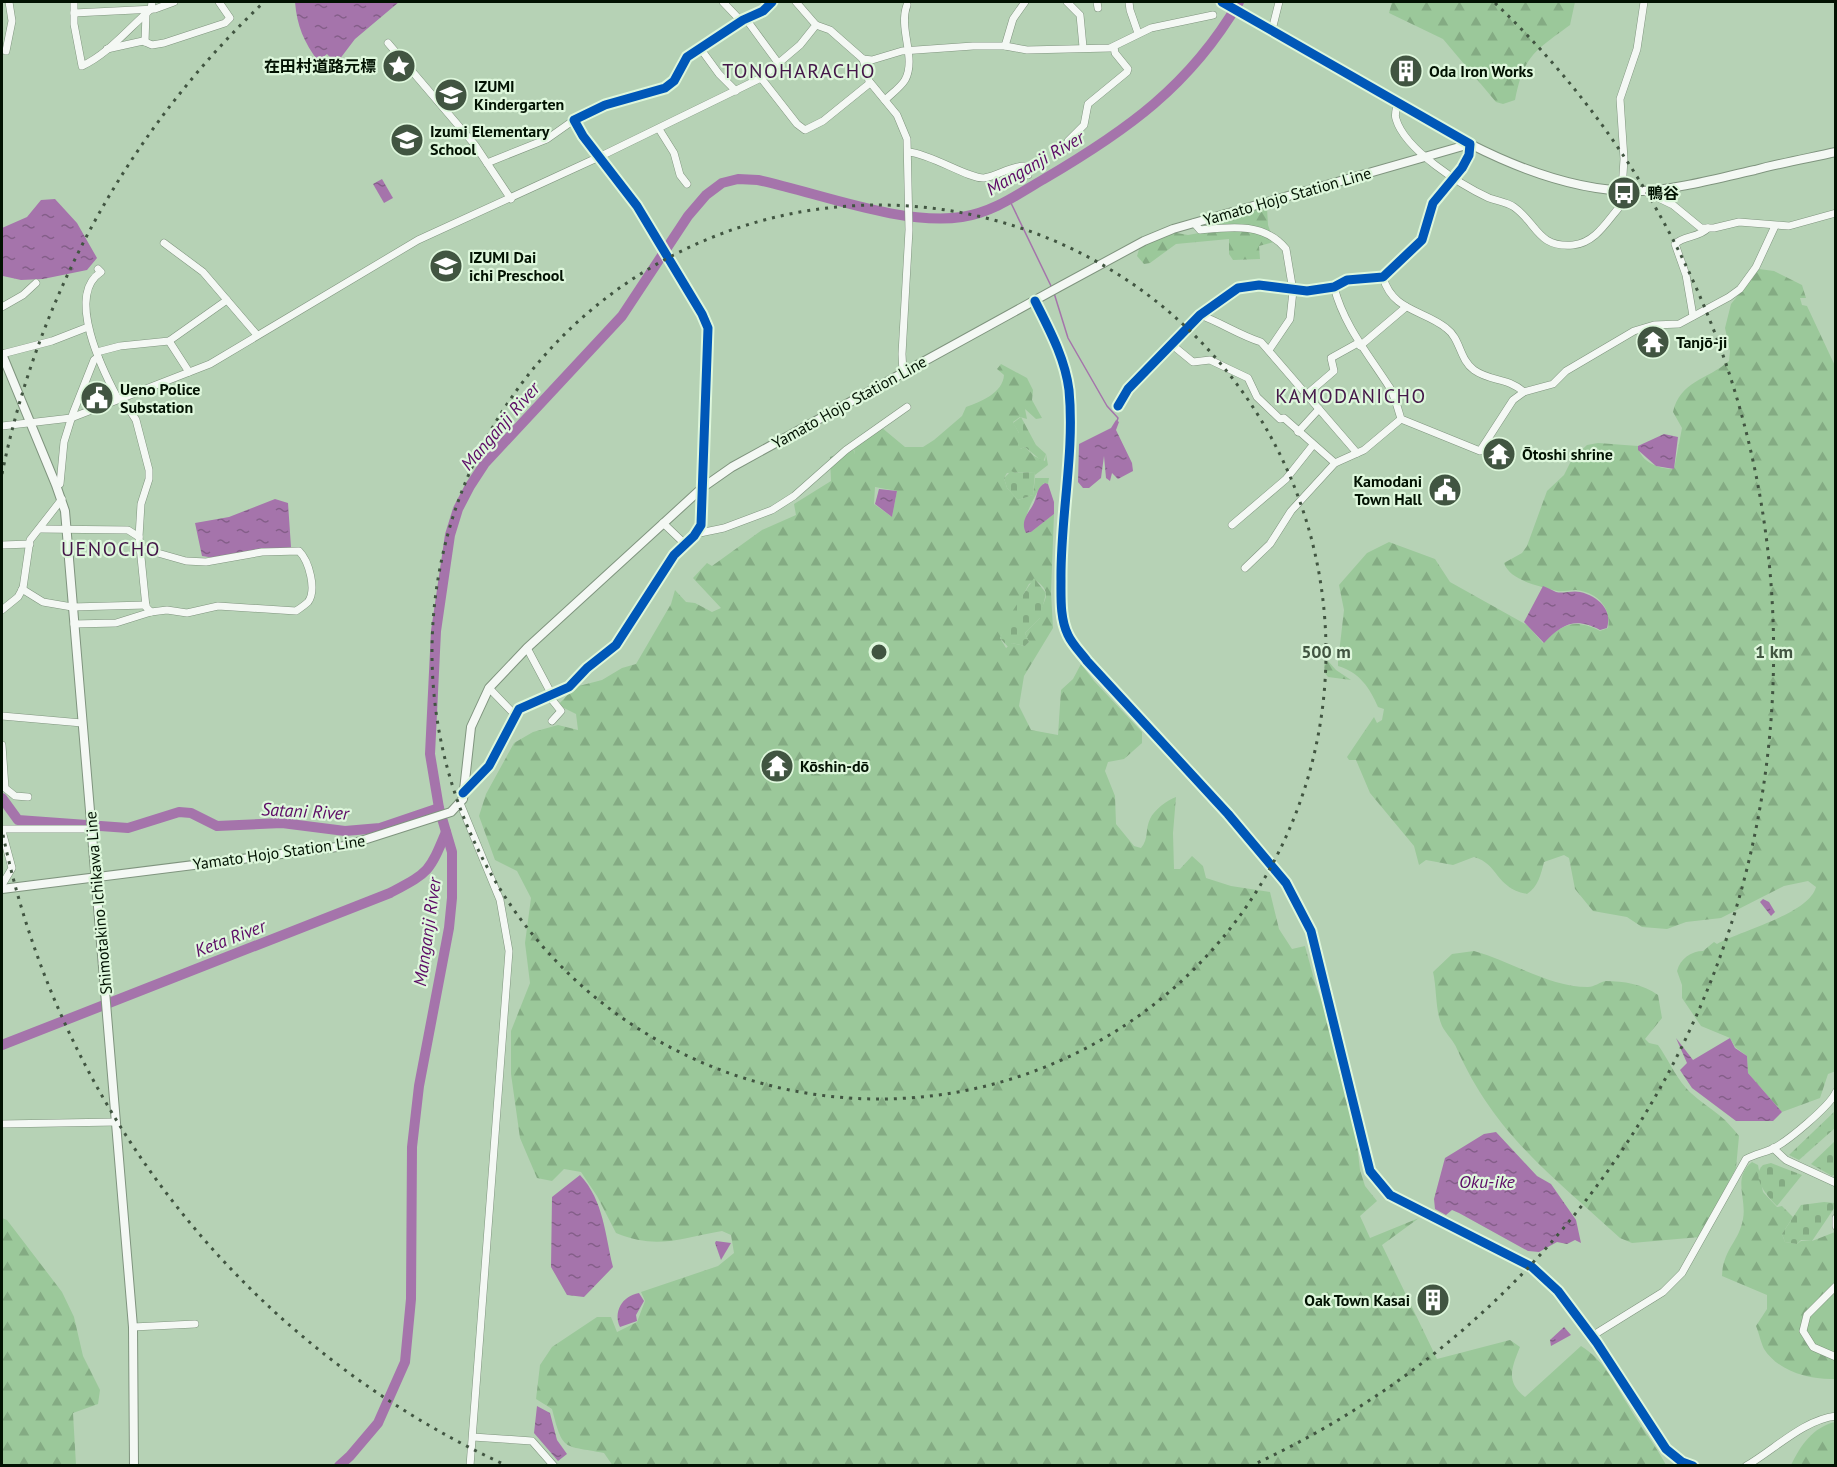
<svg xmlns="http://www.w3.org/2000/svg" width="1837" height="1467" viewBox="0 0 1837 1467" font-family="'PT Sans','Noto Sans JP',sans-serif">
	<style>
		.forest { fill: url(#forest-firs); fill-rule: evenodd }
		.cemetery { fill: url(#cemetery-stones) }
		.water { fill: url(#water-ripples) }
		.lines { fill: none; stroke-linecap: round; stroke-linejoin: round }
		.stream { stroke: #a574ab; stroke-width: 1.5 }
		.river { stroke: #a574ab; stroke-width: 10 }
		.minor-casing { stroke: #7f947e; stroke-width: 8 }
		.major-casing { stroke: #7f947e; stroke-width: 10 }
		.minor { stroke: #f4f8f4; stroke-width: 7 }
		.major { stroke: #f4f8f4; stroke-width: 8 }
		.cycleway-casing { stroke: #def7dc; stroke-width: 13 }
		.cycleway { stroke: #0057b8; stroke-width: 9 }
		.ring { fill: none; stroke: #415541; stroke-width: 3; stroke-dasharray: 3 6 }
		.labels { text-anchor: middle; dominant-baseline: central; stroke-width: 4.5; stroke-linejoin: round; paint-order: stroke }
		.poi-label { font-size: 16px; font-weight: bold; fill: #021202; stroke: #def7dc; text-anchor: start }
		.street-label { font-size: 16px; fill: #021202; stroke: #def7dc }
		.water-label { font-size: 18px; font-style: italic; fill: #5c0a65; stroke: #def7dc }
		.quarter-label { font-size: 20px; letter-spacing: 1.5px; fill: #441749; stroke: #def7dc }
		.centre { fill: #415541; stroke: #def7dc; stroke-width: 3 }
		.ring-label { font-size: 18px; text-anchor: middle; font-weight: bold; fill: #415541; stroke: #def7dc; stroke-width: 4.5; stroke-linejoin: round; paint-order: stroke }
	</style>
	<defs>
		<pattern id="forest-firs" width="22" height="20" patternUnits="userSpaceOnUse" patternTransform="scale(1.5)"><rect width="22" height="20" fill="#9bc89a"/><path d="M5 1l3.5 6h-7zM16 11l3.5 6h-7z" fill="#84ab83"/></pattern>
		<pattern id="cemetery-stones" width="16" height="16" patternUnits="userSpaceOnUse" patternTransform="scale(1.5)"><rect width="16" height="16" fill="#9bc89a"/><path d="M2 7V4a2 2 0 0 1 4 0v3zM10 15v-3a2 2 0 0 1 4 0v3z" fill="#84ab83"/></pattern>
		<pattern id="water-ripples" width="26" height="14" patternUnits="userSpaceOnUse" patternTransform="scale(1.5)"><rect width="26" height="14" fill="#a574ab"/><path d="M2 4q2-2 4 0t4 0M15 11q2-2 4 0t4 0" fill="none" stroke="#845e89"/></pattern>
	</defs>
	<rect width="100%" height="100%" fill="#b6d2b5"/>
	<g class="forest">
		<path d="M1392,2h183l-5,23c-35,26 -46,30 -55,75l-12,4 -7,-2 -53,-63 -54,-26z"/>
		<polygon points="1265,206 1267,208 1268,225 1274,242 1259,246 1260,259 1233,260 1229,254 1229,239 1176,244 1150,263 1144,264 1137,256 1140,246 1171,232 1188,235 1199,233 1215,223 1215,220"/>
		<path d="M1759,269l15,2 28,14 4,13h-6l2,7 5,1 29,62v703l-8,3 -8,24 -38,14 -34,-39 -1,-17 -12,-9 -5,-9 -29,-12 -19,-28v-13l-5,-14c3,-12 14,-20 26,-20l11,-9 3,2c23,-13 92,-30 99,-57l-8,-6 -24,5 -63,32 -35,4 -19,7 -25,-2 -15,-10 -34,-6 -18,-22 -6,-31 -5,-3 -20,7c-3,12 -6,25 -17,32 -32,-6 -28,-30 -53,-37l-21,8 -27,-5 -7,5 -5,-19 -44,-53 -14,-33h-7l-2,-3 27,-40 3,6 5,-3 2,-11 -6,-2c-8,-19 -19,-35 -40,-41v-4l6,-52 -5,-25 28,-32 22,-11 46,17 15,23 77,43 16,18c19,-19 32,-25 57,-12l8,-3c4,-20 -11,-36 -32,-38 -7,0 -13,2 -19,1 -17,-5 -47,-10 -53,-28l18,-10 5,-7 20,-55 17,-16 8,-16 15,-14 11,-2 40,3c2,16 21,23 36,23l8,-41 -9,-16c7,-31 34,-32 56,-51l1,-10 -5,-23 6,-24z"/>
		<path d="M1001,364l26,14 6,12 -1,10 10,18 -6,1 -11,-10 2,10 -7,-2 -7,5 6,11 1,16 5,-2 9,9 11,5 1,-7 2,11 -13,10v-3l-28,1 -3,5 3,10 11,12 15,-5 2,-17h14l-1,6 -4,-1c-8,9 -24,38 -18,50l5,-1 23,-18 -3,78 2,36 -29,48 -5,30 12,24 27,5 3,-45 12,-11 8,-15 13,17 48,51v11l-18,16 -16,3 -3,9 10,25 1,28 18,22 7,2c8,-9 4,-19 9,-29 4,-9 17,-19 26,-22l-3,36 1,36h6l12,-13 11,10 3,12 25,8 39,6 9,37 13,20 13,-3 11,40 33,87 11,97 5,16 12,15 -17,15 10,22 49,-20 -37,27 55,114 73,-19 10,7c-8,20 -15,35 5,50l56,-51c23,14 33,37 47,59 12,21 27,39 38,60l-1053,1 -9,-13c-41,-8 -41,-1 -52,-44l-16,-10 4,-34 12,-18 45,-30h14l6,15 20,-10 8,-21 -4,-9 77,-26 16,-13 -3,-18 -9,-4c-41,7 -65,19 -106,2l-19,-37 -16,-24 -17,-3 -12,12 -15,-3 -17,-40 -9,-64v-43l19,-48 -5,-40 6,-45 -14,-27 -22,-11 -16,-44 7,-22 28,-51 19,-11 25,-7 20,5 -2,-16 -18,-9 17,-18 27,-7 20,-12 14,-4 35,-60 4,-14 11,12 9,1 17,9 9,-4 -28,-30 14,-15 5,3 50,-36 34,-15 -2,-11 37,-23 -1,-24 23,-8 2,5 -1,-5 27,-22 24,20h18l11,-7 28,-24 4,-9c14,-5 37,-14 38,-32l-7,-6zM875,487l22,4 -5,26 -18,-13zM1035,580c22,15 4,22 5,38l-15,15 4,9 -4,4 -13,-3 -6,5 -6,-10 29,-54z"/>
		<polygon points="1328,661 1336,670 1351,680 1328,677 1325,673 1324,665"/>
		<path d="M1474,951c37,10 75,36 114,36 6,0 12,-5 18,-6 17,0 37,3 52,14l4,23 -17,21 4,4 9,2c10,14 16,29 28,43 10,11 22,18 33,27 8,6 14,14 20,21l-3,32 -36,69 -68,6 -12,-5c-67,-62 -125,-103 -163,-189 -3,-8 -11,-15 -15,-23 -7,-16 -5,-37 -9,-54l19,-18z"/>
		<path d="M1752,1162l6,3 5,27 14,15 5,-1 11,11 -11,17 3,8 12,2 4,-3h11l23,-9v147c-25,1 -56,-7 -71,-30 -3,-6 -5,-16 -8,-23l11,-17v-14l-45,-19c1,-27 17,-34 21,-57 4,-21 -11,-41 9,-57z"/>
		<polygon points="2,1218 7,1220 62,1292 74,1317 83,1356 100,1390 98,1404 73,1413 76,1465 2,1465"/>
		<path d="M1835,1422v43h-44c9,-19 22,-38 44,-43z"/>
	</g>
	<g class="cemetery">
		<polygon points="1021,417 1036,445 1046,454 1043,462 1025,447 1020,449 1018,446 1019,433 1013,423"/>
		<polygon points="1011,471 1015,473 1035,472 1033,495 1018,500 1007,488 1004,478"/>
		<polygon points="1034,578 1046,593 1040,618 1025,633 1029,642 1025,646 1012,643 1009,648 1000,638 1012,612"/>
		<polygon points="1835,1111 1835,1128 1799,1160 1789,1155"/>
		<polygon points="1835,1141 1835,1174 1832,1176 1811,1164"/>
		<path d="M1771,1163l31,12 -25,31c-9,-9 -27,-29 -14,-41z"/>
		<polygon points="1824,1202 1835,1203 1835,1207 1812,1241 1801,1240 1797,1244 1785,1242 1782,1234 1801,1205"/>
	</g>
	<g class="water">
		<path d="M295,2h104l-44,37 -19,25 -9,-10 -9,7c-14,-19 -21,-35 -23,-59z"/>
		<polygon points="382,179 393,198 384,203 373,184"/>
		<polygon points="55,199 77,223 97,258 87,270 43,279 21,280 3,276 2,228 27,217 41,200"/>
		<polygon points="1116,420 1119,422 1116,430 1132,463 1133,471 1118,479 1112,473 1110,481 1106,478 1104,456 1101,478 1089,488 1083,488 1078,482 1079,444 1111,428"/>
		<polygon points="1664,434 1678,437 1674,469 1656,466 1638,450 1638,446"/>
		<path d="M1045,483l3,1 6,18v12l-23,18 -5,1c-7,-14 5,-21 9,-33 3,-8 2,-12 10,-17z"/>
		<polygon points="879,489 897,491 892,517 875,504"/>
		<polygon points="275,499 288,503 291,547 289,550 215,558 202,556 195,523 229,517"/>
		<path d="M1543,586c5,2 9,4 13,6 8,2 16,-2 24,0 18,4 33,18 27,36l-7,2c-25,-13 -38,-6 -56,13l-20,-21z"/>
		<polygon points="1763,899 1769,902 1775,912 1771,916 1760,902"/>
		<polygon points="1676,1038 1693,1060 1730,1038 1735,1048 1747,1056 1748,1073 1782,1112 1773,1121 1736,1121 1692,1088 1680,1070 1687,1063"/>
		<polygon points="1496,1132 1537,1176 1551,1184 1576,1220 1581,1243 1575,1240 1567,1244 1557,1242 1539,1252 1528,1251 1459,1213 1452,1210 1446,1215 1435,1209 1434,1199 1445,1158 1484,1134"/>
		<path d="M580,1175c24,26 25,60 33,92l-29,30 -17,-2 -16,-28 1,-70z"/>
		<polygon points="716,1241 731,1243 721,1260 715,1243"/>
		<path d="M639,1293l5,8 -8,14 1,6 -17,6c-7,-15 2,-31 19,-34z"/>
		<polygon points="1564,1327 1571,1335 1551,1346 1550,1340"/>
		<polygon points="537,1406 550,1413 557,1440 567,1454 558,1461 534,1433"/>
	</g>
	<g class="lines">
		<g class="stream">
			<polyline points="1010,201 1052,288"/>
			<polyline points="1054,293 1068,338 1107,406 1118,418 1117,421"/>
		</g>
		<g class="river">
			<polyline points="2,798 18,820 128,828 179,812 191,813 217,826 282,823 345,831 380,828 439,808"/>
			<path d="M2,1045l388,-152c39,-21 39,-20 56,-61"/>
			<path d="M339,1466l11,-10 28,-33 27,-61 6,-63 1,-152 7,-61 30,-158 3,-30v-46l-13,-44 -9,-54 6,-123 14,-96 8,-26 12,-23 15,-23 137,-147 66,-100 18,-21 16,-12 16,-4 20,1c61,13 144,46 204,37 32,-5 56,-23 82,-38 82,-48 146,-93 195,-177"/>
		</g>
		<g class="minor-casing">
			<g id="minor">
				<path d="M74,2v22l8,42c26,-12 46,-37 69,-57l1,-7"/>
				<polyline points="723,2 741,21"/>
				<polyline points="1067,2 1080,15 1083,47"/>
				<polyline points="1097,2 1098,8"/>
				<polyline points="1129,2 1130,10 1138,33"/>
				<polyline points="74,13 155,9 174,2"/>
				<polyline points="746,19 779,64"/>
				<polyline points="816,25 830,30 863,59 869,81 897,115 907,139 909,230 902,354 903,373"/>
				<polyline points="1272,30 1279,2"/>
				<polyline points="145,42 146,13"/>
				<polyline points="388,43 475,145 511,199"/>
				<polyline points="1005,46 1013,19 1025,2"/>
				<polyline points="700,48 719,74 736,91"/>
				<polyline points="107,49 143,41 152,45 164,43 225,23 230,18 219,2"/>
				<polyline points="6,51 12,21 9,2"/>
				<polyline points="863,59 872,60 902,51 973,46 1005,46 1027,50 1110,48 1151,28 1213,15"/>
				<polyline points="761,78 797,124 805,130 823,121 870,83"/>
				<path d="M885,100c6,-6 15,-12 20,-20 12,-22 -7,-51 2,-75"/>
				<path d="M1398,102c-1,5 -4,12 -2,17 9,31 65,66 93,79 8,3 18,4 25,9 23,16 23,41 59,38 30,-3 40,-40 64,-54"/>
				<polyline points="659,129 674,153 680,175 687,184"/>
				<polyline points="1069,146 1068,141 1084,125 1088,104 1127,72 1128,69 1115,53 1114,47"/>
				<path d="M909,152c22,2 60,27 75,26 14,-2 26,-12 41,-12l3,9"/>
				<polyline points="487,163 547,139 574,120"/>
				<polyline points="1622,190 1624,159 1620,99 1637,49 1644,2"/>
				<polyline points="1644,191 1673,205 1701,228 1714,228 1739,222 1789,226 1836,213"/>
				<path d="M1194,223l6,7c30,-3 64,-8 86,19l7,42 -3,28 -21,31"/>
				<polyline points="164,243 203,272 257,335"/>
				<path d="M98,269l3,3c-36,23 2,99 17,127"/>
				<path d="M1383,277c9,34 41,33 63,51 15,11 13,31 28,42 17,12 33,7 50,22l29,-8 13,-13 68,-40 20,-6 25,-1 50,-27 11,-8 16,-22 19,-41"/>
				<path d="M1334,287c10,39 35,68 56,101 5,9 8,21 11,31l79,32 33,-51 11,-8"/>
				<path d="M1035,301c14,28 30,57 34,89 6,63 -9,128 -8,191 0,17 -1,38 7,54 4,9 13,18 19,26l141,153 58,69 25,48 59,240 20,24 142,72 26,24 39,52 69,106 16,13 11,4"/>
				<polyline points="2,307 23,295 36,283"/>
				<path d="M1200,315c22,8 39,20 61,27l96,111"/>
				<path d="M1693,316l-7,-41 -11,-31c9,-9 24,-6 33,-16"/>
				<polyline points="169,341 189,372"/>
				<polyline points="1171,344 1193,362 1210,360 1248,378 1257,397 1280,419 1284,418 1335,463"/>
				<polyline points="1360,346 1406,307"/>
				<polyline points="97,352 120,346 169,341 227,300"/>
				<polyline points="2,354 52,341 88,327"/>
				<polyline points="1306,395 1334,371 1331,358 1358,343"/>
				<polyline points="122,398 136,420 149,470 149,479 141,504 139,537 146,607 151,612"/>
				<polyline points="1118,406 1128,389 1200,315 1238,288 1259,285 1307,291 1334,287 1347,280 1383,277 1422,240 1433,203 1462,168 1469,155 1470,144 1222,2"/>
				<polyline points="2,426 71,418 210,364 418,240 599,157 761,78 800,45 816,25 796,2"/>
				<polyline points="1298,432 1319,409"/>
				<polyline points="56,485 60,484 64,442 73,413 94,360 98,357"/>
				<polyline points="663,523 685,544"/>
				<polyline points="1232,525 1286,479 1313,445"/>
				<polyline points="40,529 128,530 139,537"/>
				<polyline points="695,534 724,528 772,510 794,496 846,450 907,407"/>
				<polyline points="2,545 30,544"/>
				<polyline points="1245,568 1270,544 1291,511 1335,463 1364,450 1401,419"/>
				<polyline points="22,589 43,602 72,607 146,605"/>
				<polyline points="2,610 18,597 23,588 30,540 62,499"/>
				<path d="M74,624l42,-1 35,-11 16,-2 20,3 31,-7 78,5c3,-2 9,-6 12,-9 9,-12 1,-41 -9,-51l-37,1 -56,10 -20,-1 -46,-13"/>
				<polyline points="527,648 552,695"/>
				<polyline points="489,688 515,715"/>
				<polyline points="549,696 561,711 552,721"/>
				<polyline points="2,716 82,723"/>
				<polyline points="2,745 5,788 15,796 28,797"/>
				<polyline points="463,793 489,766 519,709 569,687 587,668 616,645 674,555 694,536 701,525 708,328 702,314 637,206 583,136 574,120 605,105 665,88 674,81 687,57 743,20 763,11 772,2"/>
				<polyline points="460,803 500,900 509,951 470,1466"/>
				<polyline points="2,829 91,829"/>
				<polyline points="2,831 12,868 2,885"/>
				<polyline points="2,1124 116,1122"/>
				<polyline points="1773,1148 1786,1160 1836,1183"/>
				<polyline points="1836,1218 1836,1226"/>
				<polyline points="1836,1286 1807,1315 1803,1331 1813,1347 1836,1357"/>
				<polyline points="133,1327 195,1324"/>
				<path d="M1592,1336l71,-44 19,-19 64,-114c9,-5 17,-6 26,-10 15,-7 58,-43 64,-57"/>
				<polyline points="473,1437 532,1441 554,1466"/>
				<path d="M1746,1466c28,-16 57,-46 90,-50"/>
			</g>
		</g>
		<g class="major-casing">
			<g id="major">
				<polyline points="2,354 56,485 65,511 133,1327 134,1466"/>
				<path d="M2,889l343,-43 106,-34 12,-13 8,-72 18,-39 38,-40 175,-160 30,-21 327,-180 85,-46 29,-12 297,-85c53,27 112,49 172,47 37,-2 76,-13 113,-21 26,-7 54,-12 81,-18"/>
			</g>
		</g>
		<use href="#minor" class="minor"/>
		<use href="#major" class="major"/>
		<g class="cycleway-casing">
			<g id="cycleway">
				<path d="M1035,301c14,28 30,57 34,89 6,63 -9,128 -8,191 0,17 -1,38 7,54 4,9 13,18 19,26l141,153 58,69 25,48 59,240 20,24 142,72 26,24 39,52 69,106 16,13 11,4"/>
				<polyline points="1118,406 1128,389 1200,315 1238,288 1259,285 1307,291 1334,287 1347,280 1383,277 1422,240 1433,203 1462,168 1469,155 1470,144 1222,2"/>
				<polyline points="463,793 489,766 519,709 569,687 587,668 616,645 674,555 694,536 701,525 708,328 702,314 637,206 583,136 574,120 605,105 665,88 674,81 687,57 743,20 763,11 772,2"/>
			</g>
		</g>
		<use href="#cycleway" class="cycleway"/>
	</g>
	<g class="ring">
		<circle cx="879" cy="652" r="447"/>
		<path d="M501 1463A895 895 0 0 1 2 830M2 474A895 895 0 0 1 263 3M1495 3A895 895 0 0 1 1257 1463"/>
	</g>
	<defs>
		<g id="sight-disc" transform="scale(1.725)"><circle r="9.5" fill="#415541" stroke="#def7dc"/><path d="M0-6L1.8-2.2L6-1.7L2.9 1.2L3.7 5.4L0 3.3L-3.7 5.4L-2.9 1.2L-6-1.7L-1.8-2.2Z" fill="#fff"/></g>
		<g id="building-disc" transform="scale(1.725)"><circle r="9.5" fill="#415541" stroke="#def7dc"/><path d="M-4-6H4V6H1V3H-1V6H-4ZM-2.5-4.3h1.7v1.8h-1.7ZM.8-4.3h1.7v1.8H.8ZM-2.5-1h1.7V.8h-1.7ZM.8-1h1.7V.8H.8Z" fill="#fff"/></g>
		<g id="school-disc" transform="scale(1.725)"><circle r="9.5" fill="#415541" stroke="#def7dc"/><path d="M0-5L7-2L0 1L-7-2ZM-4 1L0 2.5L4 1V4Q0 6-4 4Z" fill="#fff"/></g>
		<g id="bus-disc" transform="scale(1.725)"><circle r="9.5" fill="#415541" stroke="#def7dc"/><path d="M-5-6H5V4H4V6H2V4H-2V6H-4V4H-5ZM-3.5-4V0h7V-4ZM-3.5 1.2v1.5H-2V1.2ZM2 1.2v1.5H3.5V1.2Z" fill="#fff"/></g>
		<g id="temple-disc" transform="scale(1.725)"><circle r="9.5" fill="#415541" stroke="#def7dc"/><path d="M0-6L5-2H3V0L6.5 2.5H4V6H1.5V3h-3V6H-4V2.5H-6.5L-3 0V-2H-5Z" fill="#fff"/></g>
		<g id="civic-disc" transform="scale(1.725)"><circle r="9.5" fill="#415541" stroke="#def7dc"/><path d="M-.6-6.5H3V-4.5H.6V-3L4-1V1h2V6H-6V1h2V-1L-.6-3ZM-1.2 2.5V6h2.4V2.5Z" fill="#fff"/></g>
	</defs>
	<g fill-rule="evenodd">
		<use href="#sight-disc" x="399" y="66"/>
		<use href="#building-disc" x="1406" y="71"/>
		<use href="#school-disc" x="451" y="95"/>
		<use href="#school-disc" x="407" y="140"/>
		<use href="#bus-disc" x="1624" y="193"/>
		<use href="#school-disc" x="446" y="266"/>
		<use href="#temple-disc" x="1653" y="342"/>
		<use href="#civic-disc" x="97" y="398"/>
		<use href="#temple-disc" x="1499" y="454"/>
		<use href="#civic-disc" x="1445" y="490"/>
		<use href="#temple-disc" x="777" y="766"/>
		<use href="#building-disc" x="1433" y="1300"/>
	</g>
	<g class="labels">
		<g class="poi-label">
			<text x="376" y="66" text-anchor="end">在田村道路元標</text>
			<text x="1429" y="71">Oda Iron Works</text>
			<text x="474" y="86">IZUMI<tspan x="474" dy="18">Kindergarten</tspan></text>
			<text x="430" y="131">Izumi Elementary<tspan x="430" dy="18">School</tspan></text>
			<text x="1647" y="193">鴨谷</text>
			<text x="469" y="257">IZUMI Dai<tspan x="469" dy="18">ichi Preschool</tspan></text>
			<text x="1676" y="342">Tanjō-ji</text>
			<text x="120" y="389">Ueno Police<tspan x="120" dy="18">Substation</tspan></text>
			<text x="1522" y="454">Ōtoshi shrine</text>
			<text x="1422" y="481" text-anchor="end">Kamodani<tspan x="1422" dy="18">Town Hall</tspan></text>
			<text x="800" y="766">Kōshin-dō</text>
			<text x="1410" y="1300" text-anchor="end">Oak Town Kasai</text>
		</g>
		<g class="street-label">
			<text transform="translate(1287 196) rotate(-16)">Yamato Hojo Station Line</text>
			<text transform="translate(849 402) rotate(-29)">Yamato Hojo Station Line</text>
			<text transform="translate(279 852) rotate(-8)">Yamato Hojo Station Line</text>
			<text transform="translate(98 903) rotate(-95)">Shimotakino Ichikawa Line</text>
		</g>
		<g class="water-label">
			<text transform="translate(1035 163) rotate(-30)">Manganji River</text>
			<text transform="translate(500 426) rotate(-49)">Manganji River</text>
			<text transform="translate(305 811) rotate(3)">Satani River</text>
			<text transform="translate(427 932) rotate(-82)">Manganji River</text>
			<text transform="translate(230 938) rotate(-21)">Keta River</text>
			<text x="1487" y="1181">Oku-ike</text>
		</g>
		<g class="quarter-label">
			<text x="799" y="71">TONOHARACHO</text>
			<text x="1351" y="396">KAMODANICHO</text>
			<text x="111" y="549">UENOCHO</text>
		</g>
	</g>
	<circle cx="879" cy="652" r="9" class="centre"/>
	<g class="ring-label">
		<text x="1326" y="658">500 m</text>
		<text x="1774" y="658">1 km</text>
	</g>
	<rect width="1837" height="1467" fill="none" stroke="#021202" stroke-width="6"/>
</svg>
